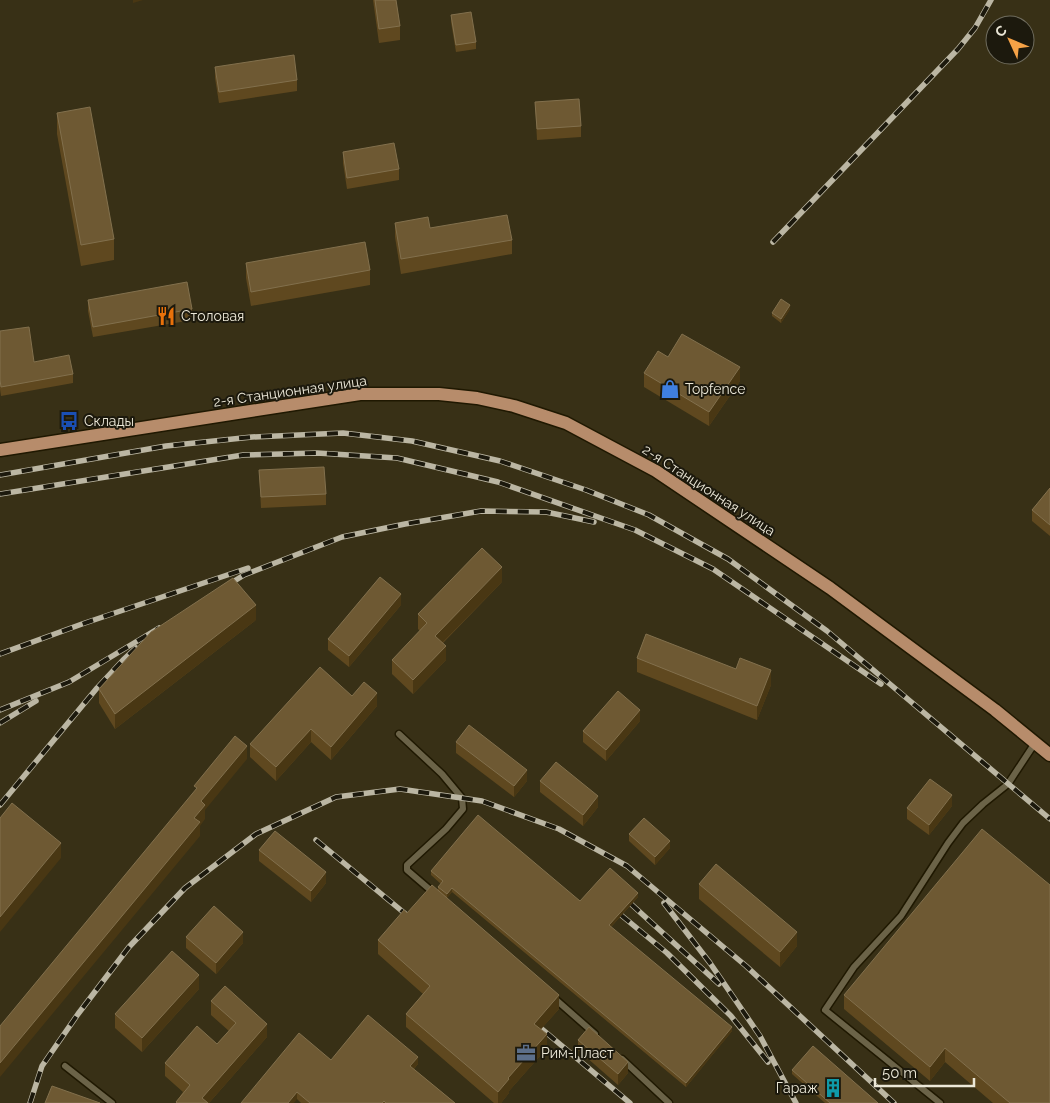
<svg xmlns="http://www.w3.org/2000/svg" width="1050" height="1103" viewBox="0 0 1050 1103" font-family="Raleway,sans-serif">
	<style>
		.lines { fill: none; stroke-linecap: round; stroke-linejoin: round }
		.lane-casing { stroke: #1f1801; stroke-width: 9 }
		.primary-casing { stroke: #1f1801; stroke-width: 15 }
		.lane { stroke: #6b6348; stroke-width: 6 }
		.primary { stroke: #b78c6b; stroke-width: 12 }
		.rail-casing { stroke: #bbb6a3; stroke-width: 5.5 }
		.rail { stroke: #1c190d; stroke-width: 4; stroke-dasharray: 11; stroke-linecap: butt }
		.wall { fill: #5f481f }
		.shaded-wall { fill: #493713 }
		.building { fill: #6e5933; stroke: #82704d }
		.labels { text-anchor: middle; dominant-baseline: central; stroke-width: 4; stroke-linejoin: round; paint-order: stroke }
		.poi-label { font-size: 14px; fill: #ece8d8; stroke: #1c190d; text-anchor: start }
		.street-label { font-size: 14px; fill: #ece8d8; stroke: #1c190d }
	</style>
	<rect width="100%" height="100%" fill="#383016"/>
	<g class="lines">
		<g class="lane-casing">
			<g id="lane">
				<polyline points="399,734 442,774 462,798 463,809 446,829 407,865 407,870 435,894"/>
				<polyline points="554,998 595,1034"/>
				<polyline points="622,1059 669,1103"/>
				<polyline points="65,1066 112,1103"/>
				<polyline points="940,1103 825,1010 854,967 901,916 948,843 963,823 983,804 1008,784 1035,743"/>
			</g>
		</g>
		<g class="primary-casing">
			<polyline id="primary" points="0,450 360,394 439,394 477,398 514,406 566,423 656,471 830,588 995,710 1050,755"/>
		</g>
		<use href="#lane" class="lane"/>
		<use href="#primary" class="primary"/>
		<g class="rail-casing">
			<g id="rail">
				<polyline points="773,242 958,49 975,28 991,0"/>
				<polyline points="0,475 166,446 252,437 343,433 412,441 500,461 586,490 649,515 728,559 827,631 1050,819"/>
				<polyline points="0,494 243,455 317,453 397,458 498,482 635,530 713,569 881,684"/>
				<polyline points="223,588 244,575 342,537 405,524 481,511 546,512 594,522"/>
				<polyline points="0,654 82,624 248,568"/>
				<polyline points="0,710 69,682 159,628"/>
				<polyline points="0,723 36,701"/>
				<polyline points="0,805 97,688 123,660 136,648"/>
				<polyline points="316,840 414,921"/>
				<polyline points="664,903 710,963 760,1036 796,1103"/>
				<polyline points="631,904 719,984"/>
				<polyline points="621,915 667,953 731,1016 768,1062"/>
				<polyline points="530,1019 630,1103"/>
				<polyline points="30,1103 42,1066 78,1014 129,947 185,888 256,834 336,797 400,789 482,801 559,829 627,866 746,966 894,1103"/>
			</g>
		</g>
		<use href="#rail" class="rail"/>
	</g>
	<g class="wall">
		<polygon points="373,0 396,0 400,26 400,40 379,43"/>
		<polygon points="451,15 476,42 476,49 456,52 451,22"/>
		<polygon points="215,67 297,80 297,91 219,103 215,78"/>
		<polygon points="535,102 581,126 581,137 537,140"/>
		<polygon points="57,113 114,239 114,260 81,266 57,134"/>
		<polygon points="343,152 399,169 399,180 347,189 343,163"/>
		<polygon points="395,223 512,240 512,254 401,274 395,237"/>
		<polygon points="246,263 370,270 370,285 251,306 246,278"/>
		<polygon points="88,300 192,309 192,320 93,337 88,311"/>
		<polygon points="790,309 781,323 772,316 772,313"/>
		<polygon points="0,331 34,362 73,374 73,383 1,396 0,389"/>
		<polygon points="668,357 740,381 709,426 644,387 644,373"/>
		<polygon points="259,470 326,494 326,505 261,508"/>
		<polygon points="1050,488 1050,536 1032,521 1032,510"/>
		<polygon points="502,582 443,643 446,660 413,694 392,674 392,660 420,631 418,629 418,614"/>
		<polygon points="401,605 349,667 328,650 328,639"/>
		<polygon points="256,620 115,729 99,703 99,689"/>
		<polygon points="637,658 771,685 757,720 637,672"/>
		<polygon points="352,696 377,706 331,760 311,742 276,781 250,757 250,744"/>
		<polygon points="640,721 606,761 583,742 583,731"/>
		<polygon points="456,742 527,781 514,797 456,753"/>
		<polygon points="540,781 598,807 583,826 540,792"/>
		<polygon points="952,806 929,835 907,819 907,808"/>
		<polygon points="629,834 670,848 655,865 629,841"/>
		<polygon points="259,850 326,883 311,902 259,861"/>
		<polygon points="431,871 580,901 638,897 611,927 732,1031 686,1087 452,892 447,898 559,1009 541,1029 547,1048 509,1091 509,1093 501,1103 494,1103 406,1027 406,1014 423,994 378,954 378,940 407,913 438,890 438,887 441,884 431,875"/>
		<polygon points="699,884 797,946 780,967 699,899"/>
		<polygon points="186,937 243,943 216,974 186,948"/>
		<polygon points="199,989 142,1052 115,1028 115,1014"/>
		<polygon points="844,995 1050,1103 993,1103 945,1062 930,1081 844,1009"/>
		<polygon points="211,1001 267,1037 209,1103 176,1103 176,1102 183,1092 165,1076 165,1063 217,1044 229,1031 211,1015"/>
		<polygon points="578,1040 628,1073 618,1085 578,1050"/>
		<polygon points="331,1060 418,1064 414,1069 455,1103 301,1103 297,1099 241,1103"/>
		<polygon points="792,1070 878,1103 825,1103 792,1074"/>
	</g>
	<g class="shaded-wall">
		<polygon points="133,0 143,0 133,3"/>
		<polygon points="790,305 790,309 781,323 781,319"/>
		<polygon points="740,367 740,381 709,426 709,412"/>
		<polygon points="502,567 502,582 435,650 435,636"/>
		<polygon points="401,594 401,605 349,667 349,656"/>
		<polygon points="256,605 256,620 115,729 115,714"/>
		<polygon points="446,646 446,660 413,694 413,680"/>
		<polygon points="771,670 771,685 757,720 757,706"/>
		<polygon points="377,693 377,706 331,760 331,747"/>
		<polygon points="640,710 640,721 606,761 606,750"/>
		<polygon points="311,729 311,742 276,781 276,767"/>
		<polygon points="247,746 247,759 205,810 205,819 200,826 200,836 0,1077 0,1063 194,818 201,801"/>
		<polygon points="527,770 527,781 514,797 514,786"/>
		<polygon points="952,795 952,806 929,835 929,825"/>
		<polygon points="598,796 598,807 583,826 583,815"/>
		<polygon points="670,841 670,848 655,865 655,857"/>
		<polygon points="61,843 61,858 0,932 0,917"/>
		<polygon points="326,872 326,883 311,902 311,891"/>
		<polygon points="452,888 452,892 447,898 447,894"/>
		<polygon points="638,893 638,897 609,929 609,925"/>
		<polygon points="243,932 243,943 216,974 216,963"/>
		<polygon points="797,932 797,946 780,967 780,952"/>
		<polygon points="199,975 199,989 142,1052 142,1038"/>
		<polygon points="559,995 559,1009 534,1037 534,1024"/>
		<polygon points="267,1024 267,1037 209,1103 202,1098"/>
		<polygon points="732,1027 732,1031 686,1087 686,1083"/>
		<polygon points="547,1034 547,1048 509,1091 509,1093 501,1103 498,1103 498,1092 508,1078"/>
		<polygon points="945,1048 945,1062 930,1081 930,1067"/>
		<polygon points="418,1057 418,1064 410,1073 410,1066"/>
		<polygon points="628,1062 628,1073 618,1085 618,1074"/>
		<polygon points="297,1092 297,1099 294,1103 288,1103"/>
	</g>
	<g class="building">
		<polygon points="375,0 396,0 400,26 379,29"/>
		<polygon points="471,12 476,42 456,45 451,15"/>
		<polygon points="294,55 297,80 219,92 215,67"/>
		<polygon points="579,99 581,126 537,129 535,102"/>
		<polygon points="90,107 114,239 81,245 57,113"/>
		<polygon points="394,143 399,169 347,178 343,152"/>
		<polygon points="507,215 512,240 401,259 395,223 428,217 430,228"/>
		<polygon points="365,242 370,270 251,292 246,263"/>
		<polygon points="187,282 192,309 93,327 88,300"/>
		<polygon points="781,299 790,305 781,319 772,313"/>
		<polygon points="29,327 34,362 69,355 73,374 1,387 0,380 0,331"/>
		<polygon points="682,334 740,367 709,412 644,373 658,351 668,357"/>
		<polygon points="324,467 326,494 261,497 259,470"/>
		<polygon points="1050,488 1050,525 1032,510"/>
		<polygon points="482,548 502,567 435,636 446,646 413,680 392,660 427,623 418,614"/>
		<polygon points="380,577 401,594 349,656 328,639"/>
		<polygon points="233,578 256,605 115,714 99,689 151,632"/>
		<polygon points="646,634 736,669 740,658 771,670 757,706 637,658"/>
		<polygon points="320,667 352,696 364,682 377,693 331,747 311,729 276,767 250,744"/>
		<polygon points="618,691 640,710 606,750 583,731"/>
		<polygon points="469,725 527,770 514,786 456,742"/>
		<polygon points="235,736 247,746 201,801 205,805 194,818 200,822 0,1063 0,1026 197,788 194,786"/>
		<polygon points="556,762 598,796 583,815 540,781"/>
		<polygon points="930,779 952,795 929,825 907,808"/>
		<polygon points="12,803 61,843 0,917 0,818"/>
		<polygon points="478,815 580,901 610,868 638,893 609,925 732,1027 686,1083 452,888 447,894 438,887 443,881 431,871"/>
		<polygon points="644,818 670,841 655,857 629,834"/>
		<polygon points="982,829 1050,885 1050,1103 1010,1103 945,1048 930,1067 844,995"/>
		<polygon points="275,831 326,872 311,891 259,850"/>
		<polygon points="716,864 797,932 780,952 699,884"/>
		<polygon points="432,885 559,995 534,1024 547,1034 508,1078 509,1079 498,1092 406,1014 430,986 378,940 404,910 407,913"/>
		<polygon points="214,906 243,932 216,963 186,937"/>
		<polygon points="172,951 199,975 142,1038 115,1014"/>
		<polygon points="225,986 267,1024 202,1098 208,1103 177,1103 176,1102 190,1085 165,1063 197,1026 217,1044 236,1023 211,1001"/>
		<polygon points="368,1015 418,1057 410,1066 455,1103 386,1103 384,1101 382,1103 310,1103 297,1092 288,1103 241,1103 299,1033 331,1060"/>
		<polygon points="589,1027 628,1062 618,1074 578,1040"/>
		<polygon points="813,1046 878,1103 830,1103 792,1070"/>
		<polygon points="52,1086 100,1103 45,1103"/>
	</g>
	<defs>
		<g id="restaurant-bare" transform="scale(1.5)"><path d="M-5-6h1v4h1v-4h1v4h1v-4h1v5L-1.5 .5V6h-2V.5L-5-1ZM5-6V6H3V1.5H1.5Q1.5-4 5-6Z" fill="#e8710a" stroke="#1c190d" stroke-width="2.5" paint-order="stroke"/></g>
		<g id="shop-bare" transform="scale(1.5)"><path d="M-5-2.5h2.3a2.7 3.5 0 0 1 5.4 0H5L5.5 6h-11ZM-1.5-2.5h3a1.5 2.3 0 0 0-3 0Z" fill="#3f7fe0" stroke="#1c190d" stroke-width="2.5" paint-order="stroke"/></g>
		<g id="bus-bare" transform="scale(1.5)"><path d="M-5-6H5V4H4V6H2V4H-2V6H-4V4H-5ZM-3.5-4V0h7V-4ZM-3.5 1.2v1.5H-2V1.2ZM2 1.2v1.5H3.5V1.2Z" fill="#1a4fb4" stroke="#1c190d" stroke-width="2.5" paint-order="stroke"/></g>
		<g id="office-bare" transform="scale(1.5)"><path d="M-6-3h4V-5.5h4V-3h4V5H-6ZM-1-4.5V-3h2v-1.5ZM-6 0V1H6V0Z" fill="#5c6f8a" stroke="#1c190d" stroke-width="2.5" paint-order="stroke"/></g>
		<g id="building-bare" transform="scale(1.5)"><path d="M-4-6H4V6H1V3H-1V6H-4ZM-2.5-4.3h1.7v1.8h-1.7ZM.8-4.3h1.7v1.8H.8ZM-2.5-1h1.7V.8h-1.7ZM.8-1h1.7V.8H.8Z" fill="#0f9aa8" stroke="#1c190d" stroke-width="2.5" paint-order="stroke"/></g>
	</defs>
	<g fill-rule="evenodd">
		<use href="#restaurant-bare" x="166" y="316"/>
		<use href="#shop-bare" x="670" y="389"/>
		<use href="#bus-bare" x="69" y="421"/>
		<use href="#office-bare" x="526" y="1053"/>
		<use href="#building-bare" x="833" y="1088"/>
	</g>
	<g class="labels">
		<g class="poi-label">
			<text x="181" y="316">Столовая</text>
			<text x="685" y="389">Topfence</text>
			<text x="84" y="421">Склады</text>
			<text x="541" y="1053">Рим-Пласт</text>
			<text x="818" y="1088" text-anchor="end">Гараж</text>
		</g>
		<g class="street-label">
			<text transform="translate(290 391) rotate(-8)">2-я Станционная улица</text>
			<text transform="translate(709 490) rotate(33)">2-я Станционная улица</text>
		</g>
	</g>
	<g transform="translate(1010 40) rotate(314)"><circle r="24" fill="#1c190d" stroke="#6f6c5e"/>
	<path d="M0-4L9 19L0 12L-9 19Z" fill="#f6a246"/>
	<text y="-8" font-size="14" font-weight="bold" text-anchor="middle" fill="#ece8d8">С</text>
	</g>
	<path d="M875 1078v8h99v-8" fill="none" stroke="#ece8d8" stroke-width="2.5"/>
	<text x="882" y="1078" font-size="15" fill="#ece8d8" stroke="#1c190d" stroke-width="4" paint-order="stroke">50 m</text>
</svg>
